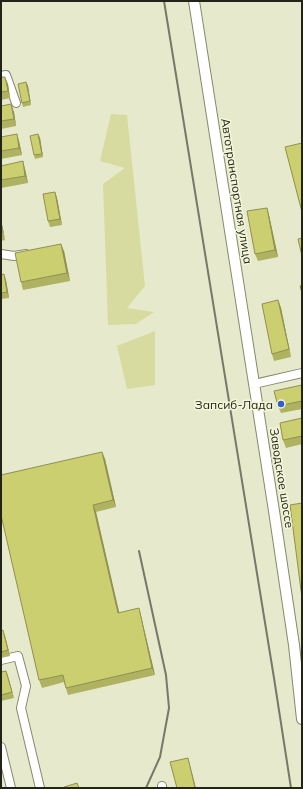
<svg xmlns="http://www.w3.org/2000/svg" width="303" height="789" viewBox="0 0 303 789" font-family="Mulish,sans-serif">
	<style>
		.green { fill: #d8db9f }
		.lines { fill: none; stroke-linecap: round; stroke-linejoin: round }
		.minor-casing { stroke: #87896e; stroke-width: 10 }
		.major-casing { stroke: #87896e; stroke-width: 12 }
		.minor { stroke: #fff; stroke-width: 8 }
		.major { stroke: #fff; stroke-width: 10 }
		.rail { stroke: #777865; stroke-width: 2 }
		.wall { fill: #afb260 }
		.shaded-wall { fill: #8f914e }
		.building { fill: #cccf70; stroke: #8f914e }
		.poi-dot { fill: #305fce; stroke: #f4f6d9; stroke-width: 1.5 }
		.labels { text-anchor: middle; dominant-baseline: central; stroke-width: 3; stroke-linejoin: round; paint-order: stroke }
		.street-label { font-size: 12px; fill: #232419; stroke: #f4f6d9 }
		.poi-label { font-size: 12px; fill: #232419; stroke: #f4f6d9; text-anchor: end }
	</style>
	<rect width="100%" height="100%" fill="#e7e9cc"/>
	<g class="green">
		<polygon points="111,114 127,115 145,286 127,308 154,312 136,324 108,325 103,184 125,168 100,161"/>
		<polygon points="155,331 155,385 127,389 117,346"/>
	</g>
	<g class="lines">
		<g class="minor-casing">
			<g id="minor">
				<polyline points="1,76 6,75 16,103"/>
				<polyline points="1,254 14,256 26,254"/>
				<polyline points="254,384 302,373"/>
				<polyline points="1,660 18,656 26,686 21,708 40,788"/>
				<polyline points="1,747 11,788"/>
				<polyline points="162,786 162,788"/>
			</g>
		</g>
		<g class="major-casing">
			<polyline id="major" points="194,1 274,511 294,645 302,719"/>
		</g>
		<use href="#minor" class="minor"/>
		<use href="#major" class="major"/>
		<g class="rail">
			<polyline points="164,1 274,678 291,788"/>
			<polyline points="139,551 166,675 169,708 160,757 146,788"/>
		</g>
	</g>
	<g class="wall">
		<polygon points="251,1 262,1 251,2"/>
		<polygon points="1,77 8,84 10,98 1,100"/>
		<polygon points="26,82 28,86 31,105 23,107 22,103"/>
		<polygon points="1,106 14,112 16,126 1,129"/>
		<polygon points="38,134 40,138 43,157 35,159 34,155"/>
		<polygon points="1,137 19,141 22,155 1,159"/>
		<polygon points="1,166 25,169 28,183 1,188"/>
		<polygon points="55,192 57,198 62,225 50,227 48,221"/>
		<polygon points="267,208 269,215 278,257 258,261 255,254"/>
		<polygon points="1,219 5,240 1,241"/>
		<polygon points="64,251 70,281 23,290 21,282"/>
		<polygon points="1,275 6,280 9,298 1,299"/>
		<polygon points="278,300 281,308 291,357 274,361 272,354"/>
		<polygon points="302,385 302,409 281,413 278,406"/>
		<polygon points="302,418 302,444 286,448 283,440"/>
		<polygon points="102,452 105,459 116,507 96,512 119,613 139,608 141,616 155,675 68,695 64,682 42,688 39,680"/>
		<polygon points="1,631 5,636 10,656 1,658"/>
		<polygon points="6,671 14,698 1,701 1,672"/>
	</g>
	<g class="shaded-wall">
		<polygon points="5,77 8,84 10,98 8,91"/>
		<polygon points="26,82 28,86 31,105 30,101"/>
		<polygon points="11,104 14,112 16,126 14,119"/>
		<polygon points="17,134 19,141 22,155 19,148"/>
		<polygon points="38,134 40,138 43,157 42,154"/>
		<polygon points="23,161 25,169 28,183 25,176"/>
		<polygon points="55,192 57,198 62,225 60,219"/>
		<polygon points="267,208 269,215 278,257 275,250"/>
		<polygon points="1,219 5,240 1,224"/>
		<polygon points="61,244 64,251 70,281 67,273"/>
		<polygon points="4,274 6,280 9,298 7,292"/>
		<polygon points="278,300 281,308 291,357 289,349"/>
		<polygon points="102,452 105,459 116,507 113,500"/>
		<polygon points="93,505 96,512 121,620 118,613"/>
		<polygon points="139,608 141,616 155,675 152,668"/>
		<polygon points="3,630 5,636 10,656 8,650"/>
		<polygon points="6,671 8,676 14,698 12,692"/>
		<polygon points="188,758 190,765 196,788 195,788"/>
	</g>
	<g class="building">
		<polygon points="1,77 5,77 8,91 1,92"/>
		<polygon points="26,82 30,101 22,103 18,84"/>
		<polygon points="11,104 14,119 1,121 1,106"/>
		<polygon points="17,134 19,148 1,151 1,137"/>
		<polygon points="38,134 42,154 34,155 30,136"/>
		<polygon points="302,143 302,212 285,147"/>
		<polygon points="23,161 25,176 1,180 1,166"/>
		<polygon points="55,192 60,219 48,221 43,194"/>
		<polygon points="267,208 275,250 255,254 247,211"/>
		<polygon points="1,224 3,232 1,233"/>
		<polygon points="302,238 302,256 298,239"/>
		<polygon points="61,244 67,273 21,282 15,253"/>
		<polygon points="4,274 7,292 1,293 1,275"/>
		<polygon points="302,285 302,293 300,286"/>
		<polygon points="278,300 289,349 272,354 262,304"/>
		<polygon points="302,385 302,401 278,406 274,391"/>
		<polygon points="302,418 302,436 283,440 280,423"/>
		<polygon points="102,452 113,500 93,505 118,613 139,608 152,668 66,688 63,675 39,680 1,515 1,475"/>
		<polygon points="302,503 302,598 290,505"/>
		<polygon points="3,630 8,650 1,652 1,631"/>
		<polygon points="6,671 12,692 1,695 1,672"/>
		<polygon points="188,758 195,788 177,788 170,762"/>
		<polygon points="77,783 79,788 64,788 64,787"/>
	</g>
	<circle class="poi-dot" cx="281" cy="404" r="4"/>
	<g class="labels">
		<g class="street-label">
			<text transform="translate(237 191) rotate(81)">Автотранспортная улица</text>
			<text transform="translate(282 478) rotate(81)">Заводское шоссе</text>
		</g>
		<g class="poi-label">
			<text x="273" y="404">Запсиб-Лада</text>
		</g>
	</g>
	<rect width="303" height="789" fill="none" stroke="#232419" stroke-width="4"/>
</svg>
